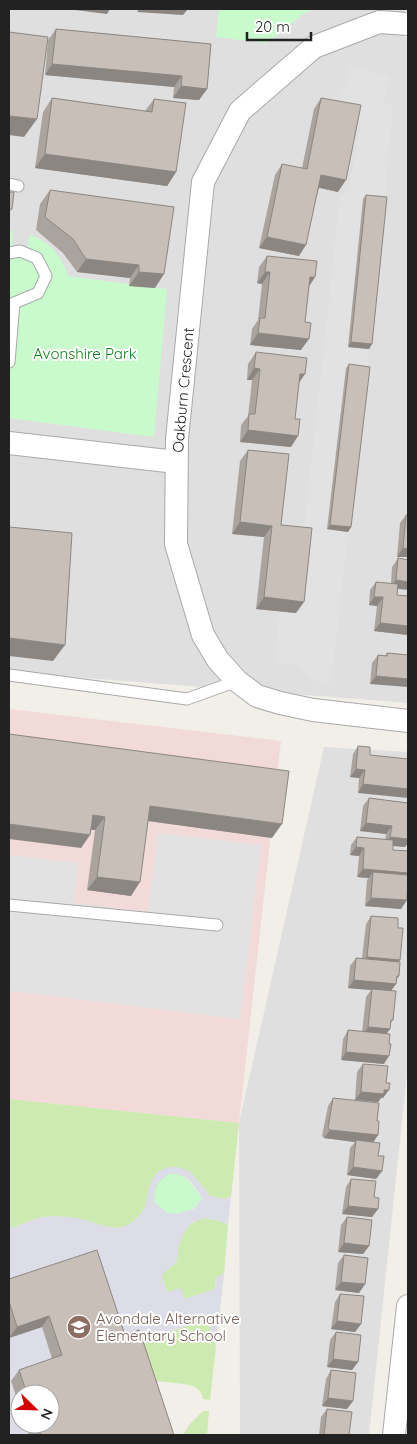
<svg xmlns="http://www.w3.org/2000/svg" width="417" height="1444" viewBox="0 0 417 1444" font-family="Quicksand,sans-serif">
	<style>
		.residential { fill: #e0dfdf }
		.commercial { fill: #f2dad9 }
		.grass { fill: #cdebb0 }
		.park { fill: #c8facc }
		.parking { fill: #e2e2e2 }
		.plaza { fill: #dddde8; fill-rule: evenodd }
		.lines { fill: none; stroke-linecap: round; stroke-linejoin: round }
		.lane-casing { stroke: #a9a9a9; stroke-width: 13 }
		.street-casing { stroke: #a9a9a9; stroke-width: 24 }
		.lane { stroke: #fff; stroke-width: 11 }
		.street { stroke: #fff; stroke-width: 22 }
		.wall { fill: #aba49e }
		.shaded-wall { fill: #8b8681 }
		.building { fill: #c7bfb8; stroke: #8b8681 }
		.labels { text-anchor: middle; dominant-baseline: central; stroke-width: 4; stroke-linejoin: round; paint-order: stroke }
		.park-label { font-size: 15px; fill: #0c8416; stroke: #fff }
		.street-label { font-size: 15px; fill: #222; stroke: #fff }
		.education-label { font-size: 15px; fill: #785e54; stroke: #fff; text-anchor: start }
	</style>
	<rect width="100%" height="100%" fill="#f2efe9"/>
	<g class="residential">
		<polygon points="9,9 405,9 404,37 408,38 408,703 9,672"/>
		<polygon points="324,747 408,752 408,1064 369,1435 240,1435 239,1123"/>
	</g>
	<polygon class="commercial" points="9,709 281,741 239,1123 9,1099"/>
	<g class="grass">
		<polygon points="9,1099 239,1123 231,1197 225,1199 210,1196 191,1172 146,1205 141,1215 134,1221 126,1226 119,1228 108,1227 54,1216 38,1218 9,1229"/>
		<path d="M206,1218l15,3 7,4 -4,49 -8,4 -1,11 -30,10 -18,-7 -6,-17c5,-7 11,-8 16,-17 2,-4 0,-7 1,-11 4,-16 12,-27 28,-29z"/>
		<path d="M207,1319l9,27 -6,54 -7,-1c-3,-16 -17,-14 -29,-16 -8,-1 -13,-2 -21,-2l-20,-37z"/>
		<polygon points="203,1411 209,1411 207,1435 183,1435 190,1424"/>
	</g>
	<g class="park">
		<polygon points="219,9 313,9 303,14 267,43 216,37"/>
		<path d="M9,231h4l-1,17 15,1 3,-14c20,6 32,22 38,41l99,13 -13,148 -145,-19z"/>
		<path d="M168,1174c21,-1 23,12 34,24 -4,12 -23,20 -35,15 -5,-3 -9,-8 -13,-11 1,-13 3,-21 14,-28z"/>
	</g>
	<g class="parking">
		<polygon points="350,66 390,77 384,102 393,108 384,202 363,200 348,346 369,349 367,371 346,369 327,529 348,532 331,683 314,681 295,665 274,662 280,611 296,613 302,611 309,539 304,530 340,198 348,192 361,123 353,117 337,113"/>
		<polygon points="158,833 261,845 240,1019 9,991 9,855 79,863 74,903 148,912"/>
	</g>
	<g class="plaza">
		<path d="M169,1167h9l13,5 19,24 15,3 6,-2 -3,28 -7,-4 -15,-3 -14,4 -7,9 -7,16v8l-2,8 -15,12 6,17 14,-4 4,11 30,-10 1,-12 8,-3 -8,72 -9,-27 -74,25 -124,-56v-59l29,-11 16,-2 25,2 29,9 11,1 7,-2 8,-5 10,-11 6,-26 3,-6 6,-7zM169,1174h7l9,3 6,5 11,16 -8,11 -19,5 -7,-1 -14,-11 1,-13 3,-6z"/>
		<polygon points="42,1327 54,1367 11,1381 20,1408 20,1424 25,1424 29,1435 9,1435 9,1337"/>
	</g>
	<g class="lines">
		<g class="lane-casing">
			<g id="lane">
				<polyline points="9,184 18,186"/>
				<polyline points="9,253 20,251 37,258 46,276 38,293 14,303"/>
				<polyline points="9,362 14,303"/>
				<polyline points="9,675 187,699 237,681"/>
				<polyline points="9,905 217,925"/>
			</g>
		</g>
		<g class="street-casing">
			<g id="street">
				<polyline points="408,24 379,22 314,47 240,111 203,182 177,439 176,544 203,635 218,660 237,681 257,696 280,703 313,710 408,721"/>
				<polyline points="9,443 176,462"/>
				<polyline points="394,1435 408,1306"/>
			</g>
		</g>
		<use href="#lane" class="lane"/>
		<use href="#street" class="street"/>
	</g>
	<g class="wall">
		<polygon points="56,29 211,44 207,89 199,100 173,98 174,87 45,75 48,40"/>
		<polygon points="52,98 145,111 154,99 176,172 167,186 35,168 43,112"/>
		<polygon points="321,98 338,192 319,188 299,256 259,248 275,175 282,164 302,168 314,109"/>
		<polygon points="50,190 174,207 155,288 129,286 130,278 77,272 63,253 36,230 40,204"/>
		<polygon points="366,195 372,344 369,349 348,347 363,199"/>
		<polygon points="267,256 315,277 309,287 301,350 250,345 252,329 258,320 262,284 257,283 259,267"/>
		<polygon points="256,352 299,383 291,447 240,442 241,425 248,416 250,399 252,380 247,380 248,364"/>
		<polygon points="349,364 351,527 348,532 327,529 346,368"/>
		<polygon points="248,450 281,525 296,613 256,609 264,537 232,534 240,461"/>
		<polygon points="406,515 408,515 408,557 397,557 400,523"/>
		<polygon points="398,558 397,595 408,596 408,635 374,631 377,606 369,605 370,590 376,582 391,584 392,567"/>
		<polygon points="387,653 408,655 370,684 372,663 378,655 385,656"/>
		<polygon points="9,734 272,838 148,821 131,896 87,890 95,830 91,830 81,848"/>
		<polygon points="358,746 370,755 408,759 358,793 359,778 350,777 353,754"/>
		<polygon points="369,798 408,803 408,843 405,847 393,846 393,850 407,875 401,909 365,906 367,880 369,878 357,877 359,856 350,855 351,845 357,837 385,840 386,834 360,831 363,806"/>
		<polygon points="371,916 398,928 400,960 399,962 396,984 391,991 393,1020 390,1024 390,1029 386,1034 384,1064 341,1060 343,1039 348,1030 362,1032 366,997 371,990 348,988 350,966 356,958 362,958 366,924"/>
		<polygon points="363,1064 386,1083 383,1098 381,1098 378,1102 355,1100 357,1072"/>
		<polygon points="333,1098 377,1121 378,1135 373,1142 378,1156 382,1171 376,1179 347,1175 350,1148 355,1142 324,1138 322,1136 328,1106"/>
		<polygon points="351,1179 374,1197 378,1209 372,1217 342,1214 346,1187"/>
		<polygon points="347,1217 369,1246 363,1254 338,1252 341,1225"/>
		<polygon points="344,1255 365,1284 359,1293 335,1290 338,1263"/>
		<polygon points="9,1279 125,1335 174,1435 29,1435 25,1424 50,1424 50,1394 20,1394 20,1408 11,1381 19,1370 52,1359 42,1327 9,1338"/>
		<polygon points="340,1294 361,1324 355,1332 331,1329 335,1302"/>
		<polygon points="336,1332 358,1362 352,1370 327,1367 330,1340"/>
		<polygon points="331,1370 347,1409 322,1406 326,1379"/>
		<polygon points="327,1409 349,1435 319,1435 321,1417"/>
	</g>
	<g class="shaded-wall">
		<polygon points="67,9 110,9 107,14"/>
		<polygon points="139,9 188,9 183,15 137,12"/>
		<polygon points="52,64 182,76 174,87 45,75"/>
		<polygon points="181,86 207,89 199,100 173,98"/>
		<polygon points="9,116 37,119 24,137 9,135"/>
		<polygon points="45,154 176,172 167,186 35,168"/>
		<polygon points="321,175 346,180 338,192 313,186"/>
		<polygon points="267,237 306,245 299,256 259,248"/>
		<polygon points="86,259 139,265 130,278 77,272"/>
		<polygon points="139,272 164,274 155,288 129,286"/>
		<polygon points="265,272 270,272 262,284 257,283"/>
		<polygon points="310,277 315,277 307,289"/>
		<polygon points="258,333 309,339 301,350 250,345"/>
		<polygon points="351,342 372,344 369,349 348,347"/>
		<polygon points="254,368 260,369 252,380 247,380"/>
		<polygon points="300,374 305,374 297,386"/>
		<polygon points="248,430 298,436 291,447 240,442"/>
		<polygon points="240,522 272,526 264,537 232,534"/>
		<polygon points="330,525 351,527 348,532 327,529"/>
		<polygon points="403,548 408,549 408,557 397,557"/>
		<polygon points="396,580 408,582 408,590 390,588"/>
		<polygon points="264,597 304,602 296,613 256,609"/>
		<polygon points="374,597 383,597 377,606 369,605"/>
		<polygon points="380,623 408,626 408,635 374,631"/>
		<polygon points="9,638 65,645 53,661 9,656"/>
		<polygon points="376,676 408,679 408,687 370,684"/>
		<polygon points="356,769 365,770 359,778 350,777"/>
		<polygon points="363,784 408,789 408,798 358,793"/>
		<polygon points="150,806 282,824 272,838 141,820"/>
		<polygon points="93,815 105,817 95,830 83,829"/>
		<polygon points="366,823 392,826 386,834 360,831"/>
		<polygon points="9,824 90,835 81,848 9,839"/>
		<polygon points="390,837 408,839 408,843 405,847 385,845"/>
		<polygon points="356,847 364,848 359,856 350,855"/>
		<polygon points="363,869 408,873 408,874 403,881 373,872 369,878 357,877"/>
		<polygon points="97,877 140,882 131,896 87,890"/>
		<polygon points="371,898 407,900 401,909 365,906"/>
		<polygon points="367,957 400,960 394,968 362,965"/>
		<polygon points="399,976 393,984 396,984 390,992 372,989 371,990 348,988 354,980"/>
		<polygon points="368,1027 390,1029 384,1037 362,1035"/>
		<polygon points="346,1052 389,1056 384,1064 341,1060"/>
		<polygon points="384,1090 389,1090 383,1098 381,1098 378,1102 355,1100 361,1092"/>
		<polygon points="330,1130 378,1135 372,1144 356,1140 355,1142 324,1138"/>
		<polygon points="353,1167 382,1171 376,1179 347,1175"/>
		<polygon points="348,1206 378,1209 372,1217 342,1214"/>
		<polygon points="344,1243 369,1246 363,1254 338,1252"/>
		<polygon points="341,1282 365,1284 359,1293 335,1290"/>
		<polygon points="49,1316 42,1327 9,1338 17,1327"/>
		<polygon points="337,1321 361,1324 355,1332 331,1329"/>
		<polygon points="333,1359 358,1362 352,1370 327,1367"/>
		<polygon points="328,1398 353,1401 347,1409 322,1406"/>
	</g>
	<g class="building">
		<polygon points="56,29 211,44 207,89 181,86 182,76 52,64"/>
		<polygon points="9,32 48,37 37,119 9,116"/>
		<polygon points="52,98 152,112 154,99 186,103 176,172 45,154"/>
		<polygon points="321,98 361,105 346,180 321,175 306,245 267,237 282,164 307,169"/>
		<polygon points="50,190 174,207 164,274 139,272 139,265 86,259 73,239 45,217"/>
		<polygon points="9,192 14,192 12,209 9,211"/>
		<polygon points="366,195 387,197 372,344 351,342"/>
		<polygon points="267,256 317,261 315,277 310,277 305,322 311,323 309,339 258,333 260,318 265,318 270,272 265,272"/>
		<polygon points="256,352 307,358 305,374 300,374 295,419 300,419 298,436 248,430 249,414 255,414 258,388 260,369 254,368"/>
		<polygon points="349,364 370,367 351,527 330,525"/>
		<polygon points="248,450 289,454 281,525 312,528 304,602 264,597 272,526 240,522"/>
		<polygon points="406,515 408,515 408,549 403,548"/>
		<polygon points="9,527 72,533 65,645 9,638"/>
		<polygon points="398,558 408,560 408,582 396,580"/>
		<polygon points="376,582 398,584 397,595 408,596 408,626 380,623 383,597 374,597"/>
		<polygon points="387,653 408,655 408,679 376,676 378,655 387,656"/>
		<polygon points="9,734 289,771 282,824 150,806 140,882 97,877 105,817 93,815 90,835 9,824"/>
		<polygon points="358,746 370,747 370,755 408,759 408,789 363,784 365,770 356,769"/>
		<polygon points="369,798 408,803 408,839 390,837 392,826 366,823"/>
		<polygon points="357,837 393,840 393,850 408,851 408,873 363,869 364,848 356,847"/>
		<polygon points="373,872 408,875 407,900 371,898"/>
		<polygon points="371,916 398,918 398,928 403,928 400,960 367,957"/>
		<polygon points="356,958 400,962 399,976 397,976 396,984 354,980"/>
		<polygon points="372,989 396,991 393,1020 391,1020 390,1029 368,1027"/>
		<polygon points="348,1030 390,1034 389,1044 391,1044 389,1056 346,1052"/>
		<polygon points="363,1064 388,1066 386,1083 390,1083 389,1090 384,1090 384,1094 361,1092"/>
		<polygon points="333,1098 379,1103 377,1121 379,1121 378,1135 330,1130 328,1128"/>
		<polygon points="356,1140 380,1143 378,1156 384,1156 382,1171 353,1167"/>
		<polygon points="351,1179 376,1181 374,1197 379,1198 378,1209 348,1206"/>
		<polygon points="347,1217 372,1220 369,1246 344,1243"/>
		<polygon points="97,1250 125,1335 139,1330 140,1332 174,1435 41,1435 37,1424 50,1424 50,1394 27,1394 19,1370 62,1355 49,1316 17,1327 9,1301 9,1279"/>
		<polygon points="344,1255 368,1258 365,1284 341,1282"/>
		<polygon points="340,1294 364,1296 361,1324 337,1321"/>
		<polygon points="336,1332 361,1335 358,1362 333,1359"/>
		<polygon points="331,1370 356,1373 353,1401 328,1398"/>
		<polygon points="327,1409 352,1412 349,1435 324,1435"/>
	</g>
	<defs>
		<g id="school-disc" transform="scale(1.25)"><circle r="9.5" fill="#8d6e63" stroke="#fff"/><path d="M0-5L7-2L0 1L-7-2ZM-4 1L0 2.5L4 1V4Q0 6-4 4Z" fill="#fff"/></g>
	</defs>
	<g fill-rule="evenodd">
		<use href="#school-disc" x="79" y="1327"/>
	</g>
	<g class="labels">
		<g class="park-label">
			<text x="85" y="353">Avonshire Park</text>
		</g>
		<g class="street-label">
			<text transform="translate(183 390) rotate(-85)">Oakburn Crescent</text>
		</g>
		<g class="education-label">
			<text x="96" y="1318">Avondale Alternative<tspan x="96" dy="17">Elementary School</tspan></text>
		</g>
	</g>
	<rect width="417" height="1444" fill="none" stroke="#222222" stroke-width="20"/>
	<g transform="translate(35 1409) rotate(113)"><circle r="24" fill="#ffffff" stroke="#a7a7a7"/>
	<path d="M0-4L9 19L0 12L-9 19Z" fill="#d40000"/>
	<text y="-8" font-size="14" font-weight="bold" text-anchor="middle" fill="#222222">N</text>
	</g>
	<path d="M247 32v8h64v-8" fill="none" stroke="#222222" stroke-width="2.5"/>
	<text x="255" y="32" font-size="15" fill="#222222" stroke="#ffffff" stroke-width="4" paint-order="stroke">20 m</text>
</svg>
